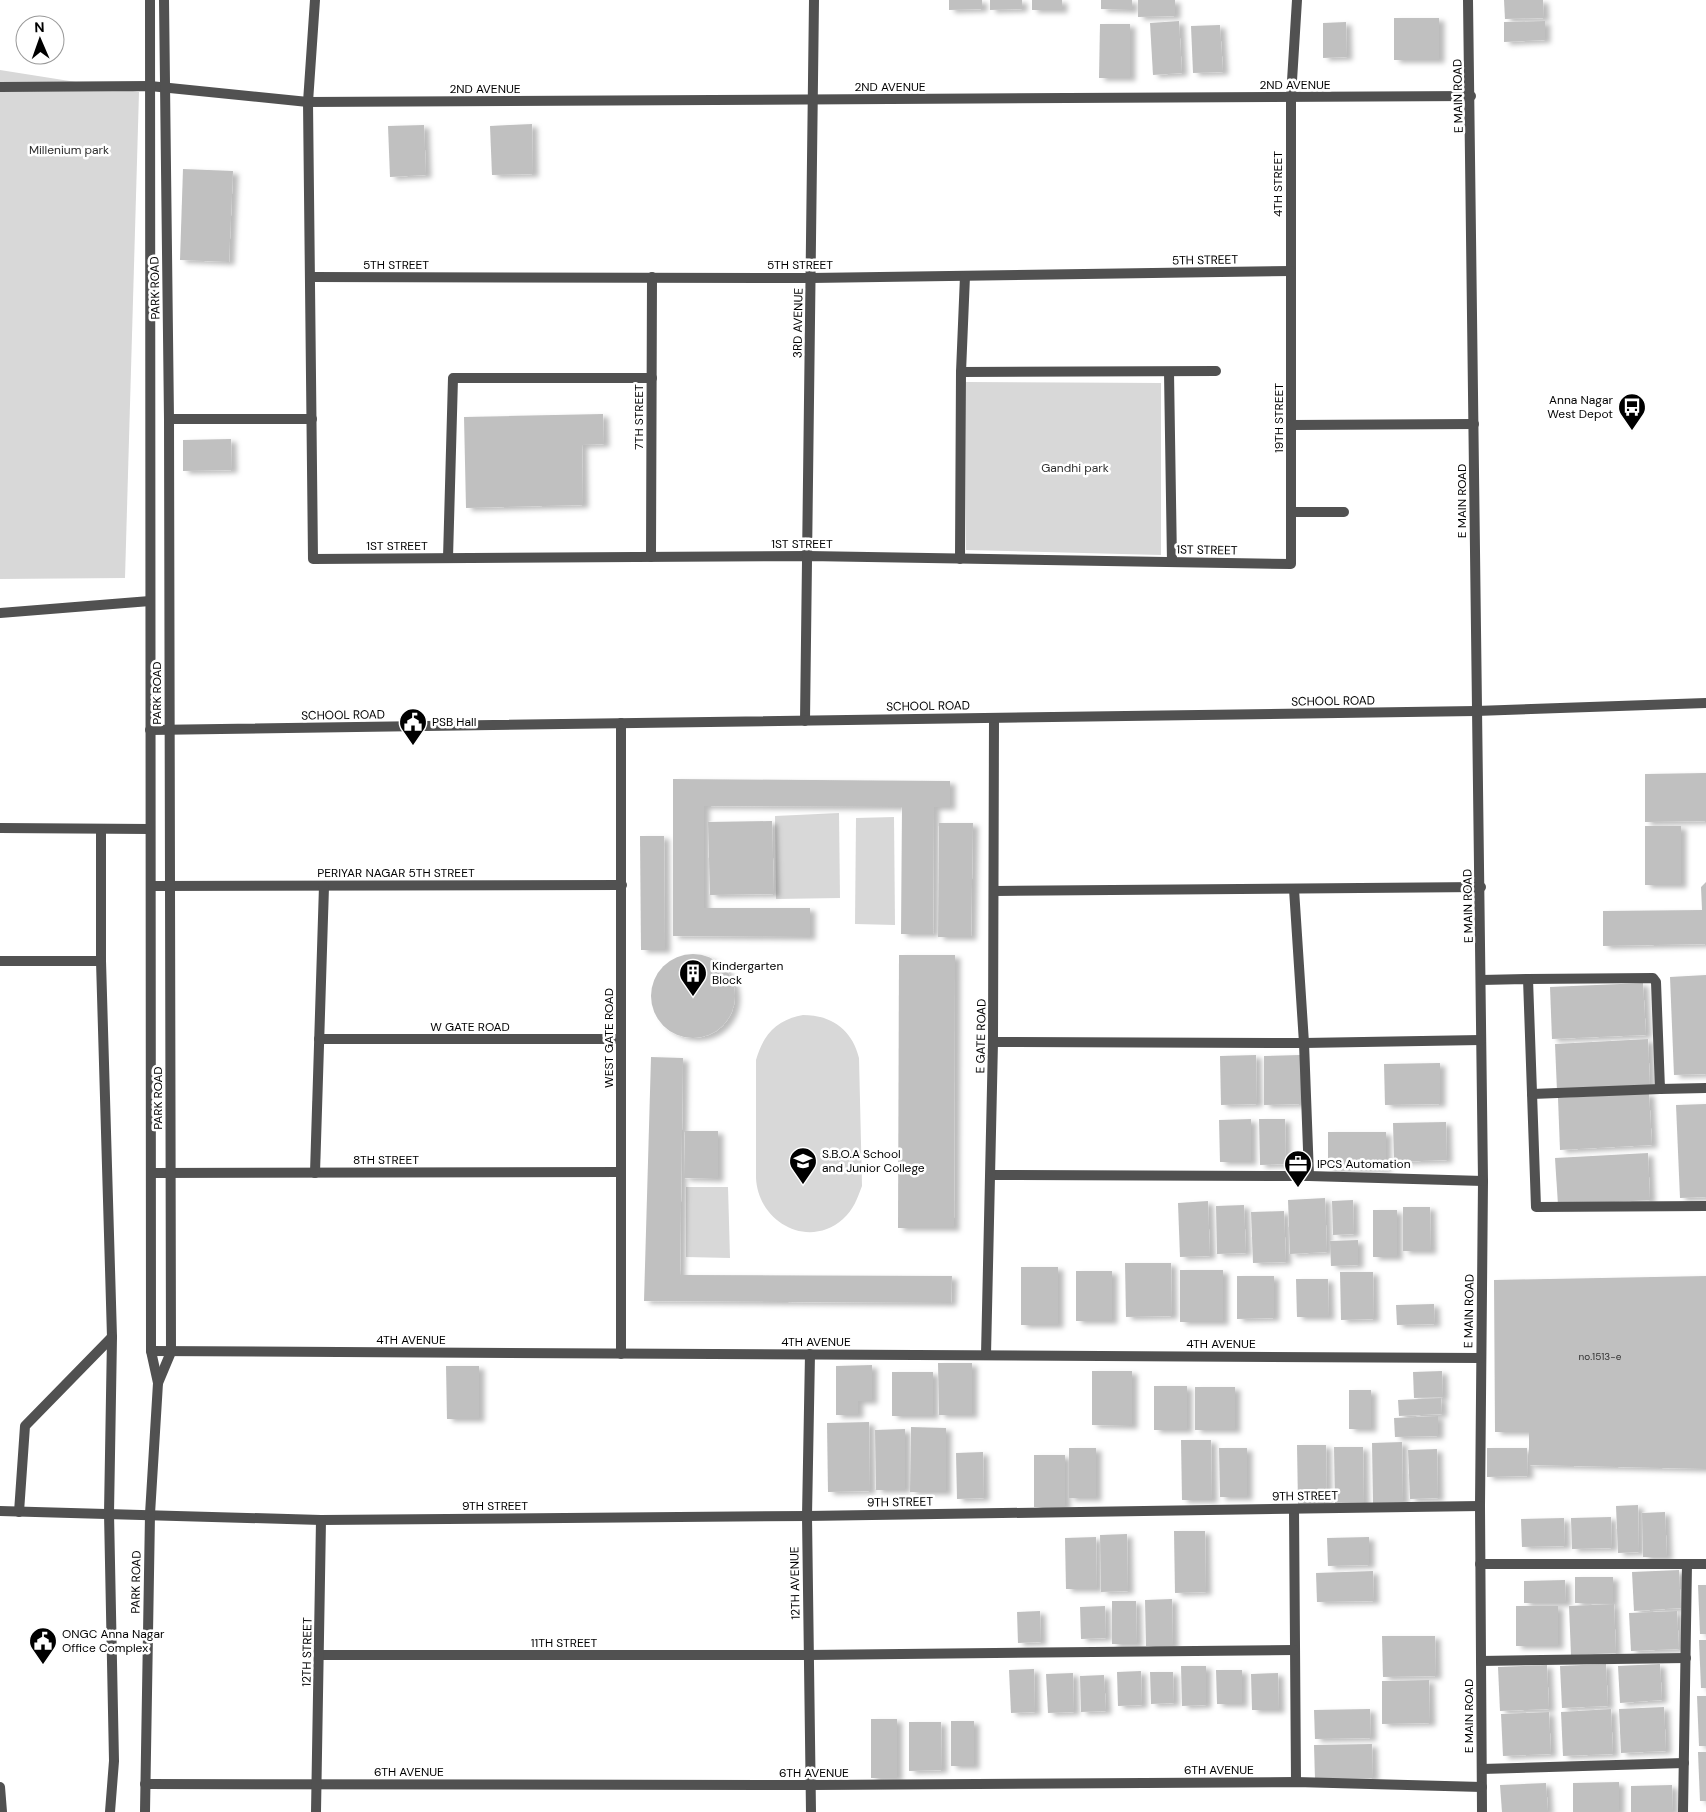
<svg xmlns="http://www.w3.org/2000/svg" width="1706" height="1812" viewBox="0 0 1706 1812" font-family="'DM Sans',sans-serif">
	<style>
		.green { fill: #d8d8d8 }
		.building { fill: #c0c0c0; filter: url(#shadow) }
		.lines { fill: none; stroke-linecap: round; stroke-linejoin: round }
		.minor { stroke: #515151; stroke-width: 10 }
		.tertiary { stroke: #515151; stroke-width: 10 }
		.labels { text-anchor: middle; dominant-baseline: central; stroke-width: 5; stroke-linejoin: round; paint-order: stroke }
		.number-label { font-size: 10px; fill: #303030 }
		.street-label { font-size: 12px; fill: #000; stroke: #fff }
		.park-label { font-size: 12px; fill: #2f2f2f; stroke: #fff }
		.poi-label { font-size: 12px; fill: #000; stroke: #fff; text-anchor: start }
	</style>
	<defs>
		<filter id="shadow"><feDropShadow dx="5.5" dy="3" stdDeviation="2.5" flood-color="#0004"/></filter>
	</defs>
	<rect width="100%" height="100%" fill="#fff"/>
	<g class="green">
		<polygon points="0,70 139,92 125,578 0,579"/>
		<polygon points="966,382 1161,383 1161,555 966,550"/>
		<polygon points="839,813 840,898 776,899 775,816"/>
		<polygon points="894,817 895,925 855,924 856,818"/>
		<path d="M803,1015c28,0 49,14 56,43l3,128c-5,13 -8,23 -19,33 -35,31 -85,3 -87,-41v-118c7,-25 20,-40 47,-45z"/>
		<polygon points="686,1187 728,1187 730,1258 686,1257"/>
	</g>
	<g class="building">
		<polygon points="949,0 982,0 982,9 949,10"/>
		<polygon points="990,0 1022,0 1022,9 990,10"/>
		<rect x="1032" y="0" width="30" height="10"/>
		<polygon points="1101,0 1132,0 1132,10 1101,9"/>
		<polygon points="1138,0 1175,0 1175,16 1138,17"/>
		<polygon points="1504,0 1543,0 1544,18 1505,19"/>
		<rect x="1394" y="18" width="45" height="42"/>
		<polygon points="1179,21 1182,73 1153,75 1150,23"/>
		<polygon points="1545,21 1545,40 1504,42 1504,22"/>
		<polygon points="1346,22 1347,57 1323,58 1323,23"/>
		<polygon points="1100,24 1130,24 1130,78 1099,78"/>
		<polygon points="1220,25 1223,72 1193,73 1191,26"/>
		<polygon points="532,124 533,174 492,175 490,126"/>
		<polygon points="424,125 426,175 390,177 388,126"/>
		<polygon points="183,169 233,171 229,262 180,260"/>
		<polygon points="603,414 604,444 582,445 583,505 466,508 464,417"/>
		<polygon points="231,439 232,470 183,471 183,440"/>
		<polygon points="1706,773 1706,821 1645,822 1645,774"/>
		<polygon points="673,779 950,781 950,807 934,807 933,934 901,934 902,807 704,806 704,908 810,908 810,937 673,936"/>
		<polygon points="772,821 774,894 710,895 708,822"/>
		<polygon points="939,823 973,823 971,937 938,937"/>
		<rect x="1645" y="826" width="36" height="59"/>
		<polygon points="640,836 664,836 665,950 641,950"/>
		<polygon points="1706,882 1706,944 1603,946 1603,911 1702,910 1701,887"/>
		<circle cx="693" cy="996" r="42"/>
		<polygon points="899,955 955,955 954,1228 898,1228"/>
		<polygon points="1706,975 1706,1074 1674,1075 1670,977"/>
		<polygon points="1643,983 1646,1035 1552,1039 1550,987"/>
		<polygon points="1648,1039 1650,1087 1557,1091 1555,1044"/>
		<polygon points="1256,1055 1257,1104 1221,1105 1220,1056"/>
		<polygon points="1300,1055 1300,1104 1264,1105 1264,1056"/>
		<polygon points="651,1057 683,1058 680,1275 952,1276 951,1303 644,1301"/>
		<polygon points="1440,1063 1440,1104 1385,1105 1384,1064"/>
		<polygon points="1649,1093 1652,1145 1560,1150 1558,1098"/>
		<polygon points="1706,1104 1706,1197 1680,1198 1676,1105"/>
		<polygon points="1251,1119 1251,1162 1220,1162 1219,1120"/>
		<polygon points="1259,1119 1285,1119 1286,1164 1260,1165"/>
		<polygon points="1446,1122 1447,1160 1394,1162 1393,1123"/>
		<polygon points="685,1131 718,1131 718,1179 684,1178"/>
		<rect x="1328" y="1132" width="58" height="37"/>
		<polygon points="1648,1153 1650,1200 1558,1205 1555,1158"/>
		<polygon points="1325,1198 1327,1252 1290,1254 1288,1200"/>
		<polygon points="1353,1200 1354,1234 1333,1235 1332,1201"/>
		<polygon points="1208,1201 1210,1256 1180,1257 1178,1203"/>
		<polygon points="1244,1205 1246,1253 1217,1254 1216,1206"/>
		<polygon points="1403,1207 1430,1207 1431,1251 1403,1251"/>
		<rect x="1373" y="1210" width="24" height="47"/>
		<polygon points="1284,1211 1286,1262 1253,1263 1251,1212"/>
		<polygon points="1358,1240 1358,1265 1331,1266 1330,1241"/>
		<polygon points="1125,1263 1171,1263 1172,1316 1126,1317"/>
		<rect x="1021" y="1267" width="37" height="58"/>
		<rect x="1180" y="1270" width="43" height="52"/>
		<rect x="1076" y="1271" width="36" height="50"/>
		<polygon points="1340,1272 1373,1272 1374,1319 1341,1320"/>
		<polygon points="1237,1276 1274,1276 1274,1318 1237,1319"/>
		<polygon points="1706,1276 1706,1469 1529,1465 1529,1432 1495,1432 1494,1280"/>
		<polygon points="1296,1279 1328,1279 1329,1317 1297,1317"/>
		<polygon points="1434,1304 1435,1324 1397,1325 1396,1305"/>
		<polygon points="938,1363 972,1363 972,1415 939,1415"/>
		<polygon points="872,1365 872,1401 858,1401 858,1415 836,1415 836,1366"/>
		<polygon points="446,1366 479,1366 479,1419 447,1419"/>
		<polygon points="1092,1371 1132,1371 1132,1426 1092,1425"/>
		<polygon points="1442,1371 1443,1397 1414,1398 1413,1372"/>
		<rect x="892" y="1372" width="41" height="44"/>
		<rect x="1154" y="1386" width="33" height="44"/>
		<rect x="1195" y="1387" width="40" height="43"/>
		<rect x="1349" y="1390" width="22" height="39"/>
		<polygon points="1441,1398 1442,1414 1399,1416 1398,1400"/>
		<polygon points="1438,1416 1438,1436 1395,1437 1394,1418"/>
		<polygon points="869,1422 870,1491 828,1492 827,1423"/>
		<polygon points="911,1427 946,1428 946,1492 910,1492"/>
		<polygon points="905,1429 905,1490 876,1490 875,1430"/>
		<polygon points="1181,1440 1211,1440 1212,1500 1182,1500"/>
		<polygon points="1402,1442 1403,1502 1373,1503 1372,1443"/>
		<polygon points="1297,1445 1326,1445 1327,1504 1298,1504"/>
		<polygon points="1334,1447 1363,1447 1364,1505 1335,1505"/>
		<rect x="1069" y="1448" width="27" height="50"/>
		<polygon points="1219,1448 1247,1448 1247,1497 1220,1497"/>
		<polygon points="1487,1448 1527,1448 1528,1476 1487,1477"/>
		<polygon points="1437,1449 1438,1498 1410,1499 1408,1450"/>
		<polygon points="983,1452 984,1498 957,1499 956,1453"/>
		<rect x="1034" y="1455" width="31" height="52"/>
		<polygon points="1638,1505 1639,1552 1618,1553 1616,1506"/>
		<polygon points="1665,1512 1667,1557 1643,1557 1642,1513"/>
		<polygon points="1611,1517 1612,1548 1572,1549 1571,1518"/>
		<polygon points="1564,1518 1565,1546 1522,1547 1521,1519"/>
		<polygon points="1174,1531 1205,1531 1206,1592 1175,1593"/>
		<polygon points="1127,1534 1128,1591 1101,1592 1100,1535"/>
		<polygon points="1096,1537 1097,1589 1066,1589 1065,1538"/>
		<polygon points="1369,1537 1369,1565 1328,1566 1327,1538"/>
		<polygon points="1679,1570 1681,1608 1634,1611 1632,1572"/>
		<polygon points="1373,1571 1374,1601 1317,1602 1316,1573"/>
		<rect x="1575" y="1577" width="38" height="26"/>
		<polygon points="1565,1580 1566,1603 1524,1603 1524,1581"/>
		<polygon points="1698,1585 1706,1585 1706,1634 1700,1634"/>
		<polygon points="1172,1599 1173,1646 1146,1646 1145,1600"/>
		<polygon points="1112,1601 1136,1601 1137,1644 1112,1644"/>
		<polygon points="1614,1604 1616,1653 1571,1655 1569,1606"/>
		<polygon points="1105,1606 1106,1638 1081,1639 1080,1607"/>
		<rect x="1516" y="1606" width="42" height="40"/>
		<polygon points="1040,1611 1041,1642 1018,1643 1017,1612"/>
		<polygon points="1677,1611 1679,1649 1631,1651 1629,1613"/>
		<polygon points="1382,1636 1435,1636 1436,1676 1383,1677"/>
		<polygon points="1699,1640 1706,1640 1706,1688 1701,1688"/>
		<polygon points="1606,1664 1608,1706 1562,1708 1560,1666"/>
		<polygon points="1660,1664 1662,1700 1620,1703 1618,1666"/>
		<polygon points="1547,1665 1549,1709 1500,1711 1498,1667"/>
		<polygon points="1181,1666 1206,1666 1206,1705 1182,1706"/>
		<polygon points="1034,1669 1035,1712 1011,1713 1009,1670"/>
		<polygon points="1216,1670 1242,1670 1242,1704 1217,1704"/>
		<polygon points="1141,1671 1142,1705 1118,1706 1117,1672"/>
		<polygon points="1150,1672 1173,1672 1174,1703 1151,1704"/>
		<polygon points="1073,1673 1074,1712 1048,1713 1046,1674"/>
		<polygon points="1278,1673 1279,1710 1252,1710 1251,1674"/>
		<polygon points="1104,1675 1106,1711 1081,1712 1080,1676"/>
		<polygon points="1429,1680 1430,1723 1382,1724 1382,1681"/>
		<polygon points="1697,1696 1706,1696 1706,1746 1699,1746"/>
		<polygon points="1664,1707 1666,1751 1621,1753 1619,1709"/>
		<polygon points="1370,1709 1371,1738 1315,1739 1314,1710"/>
		<polygon points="1611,1709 1613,1754 1563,1756 1561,1712"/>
		<polygon points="1549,1712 1551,1754 1503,1756 1501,1714"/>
		<rect x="871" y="1719" width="26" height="59"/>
		<rect x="951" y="1721" width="23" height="45"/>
		<polygon points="909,1722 941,1722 942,1770 909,1771"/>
		<polygon points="1372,1744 1373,1778 1315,1779 1314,1745"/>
		<polygon points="1698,1752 1706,1752 1706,1801 1700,1801"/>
		<polygon points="1619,1782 1619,1812 1573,1812 1573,1783"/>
		<polygon points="1546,1783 1548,1812 1502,1812 1500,1785"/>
		<polygon points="1672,1785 1673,1812 1631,1812 1631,1786"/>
	</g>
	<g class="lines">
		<g class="minor">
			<polyline points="315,0 308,102 313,559 808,556 1291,564 1291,97 1297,0"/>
			<polyline points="1468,0 1483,1181 1480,1506 1482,1812"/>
			<polyline points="0,87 150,86 308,102 1471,96"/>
			<polyline points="310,277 811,278 1291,271"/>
			<polyline points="961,372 1216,371"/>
			<polyline points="1169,372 1172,562"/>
			<polyline points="169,419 312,419"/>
			<polyline points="1291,425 1474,424"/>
			<polyline points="1291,512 1344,512"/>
			<polyline points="651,557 652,277"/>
			<polyline points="448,558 453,378 652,378"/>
			<polyline points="960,559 961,372 965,276"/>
			<polyline points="0,613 150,601"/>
			<polyline points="805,721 814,0"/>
			<polyline points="0,828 150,829"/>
			<polyline points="101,829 101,961 112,1337 109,1513 114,1761 110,1812"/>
			<polyline points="151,886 622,885"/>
			<polyline points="1294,889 1304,1043 1309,1176"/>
			<polyline points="995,891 1481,887"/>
			<polyline points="0,961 101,961"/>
			<polyline points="1528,979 1653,978 1656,982 1660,1089 1706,1088"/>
			<polyline points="1481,980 1528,979 1536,1207 1706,1206"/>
			<polyline points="319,1039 621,1039"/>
			<polyline points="993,1042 1304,1043 1481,1040"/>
			<polyline points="1532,1094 1660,1089"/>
			<polyline points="151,1173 621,1172"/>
			<polyline points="315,1173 324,886"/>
			<polyline points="991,1175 1309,1176 1483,1181"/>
			<polyline points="151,1351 1481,1358"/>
			<polyline points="621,1354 621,723"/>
			<polyline points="810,1354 807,1516 811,1812"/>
			<polyline points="986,1355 993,1042 994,718"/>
			<polyline points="1294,1509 1296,1782"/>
			<polyline points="0,1511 321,1520 807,1516 1480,1506"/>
			<polyline points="19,1512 25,1426 112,1337"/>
			<polyline points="1480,1564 1706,1564"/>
			<polyline points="319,1655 808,1655 1294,1650"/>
			<polyline points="1481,1661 1686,1658"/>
			<polyline points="1482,1769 1684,1763"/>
			<polyline points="145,1784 811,1785 1296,1782 1482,1787"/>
			<polyline points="0,1787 2,1812"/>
			<polyline points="316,1812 321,1520"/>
			<polyline points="1683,1812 1687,1564"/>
		</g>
		<g class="tertiary">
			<polyline points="150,730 1476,711 1706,703"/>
			<polyline points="158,1383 171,1352 169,419 164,0"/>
			<polyline points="145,1812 150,1514 158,1383 151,1351 150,0"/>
		</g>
	</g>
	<defs>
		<g id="bus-pin" transform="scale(1.4375)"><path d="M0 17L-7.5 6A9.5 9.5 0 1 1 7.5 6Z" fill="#000" stroke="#fff"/><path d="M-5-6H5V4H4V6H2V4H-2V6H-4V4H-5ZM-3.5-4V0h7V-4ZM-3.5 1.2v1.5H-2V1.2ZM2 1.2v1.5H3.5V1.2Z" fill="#fff"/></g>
		<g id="civic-pin" transform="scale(1.4375)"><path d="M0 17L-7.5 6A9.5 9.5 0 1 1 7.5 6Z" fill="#000" stroke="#fff"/><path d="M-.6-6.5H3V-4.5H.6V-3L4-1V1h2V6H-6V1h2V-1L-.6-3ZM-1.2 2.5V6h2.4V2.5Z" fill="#fff"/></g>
		<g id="building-pin" transform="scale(1.4375)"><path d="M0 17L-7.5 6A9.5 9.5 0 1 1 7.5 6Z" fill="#000" stroke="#fff"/><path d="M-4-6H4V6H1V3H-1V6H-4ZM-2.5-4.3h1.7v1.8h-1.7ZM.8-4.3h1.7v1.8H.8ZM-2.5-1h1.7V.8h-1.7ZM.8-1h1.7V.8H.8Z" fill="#fff"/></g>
		<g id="school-pin" transform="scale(1.4375)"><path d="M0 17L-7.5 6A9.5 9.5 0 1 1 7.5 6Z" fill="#000" stroke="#fff"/><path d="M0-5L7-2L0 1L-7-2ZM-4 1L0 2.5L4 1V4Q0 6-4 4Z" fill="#fff"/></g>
		<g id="office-pin" transform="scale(1.4375)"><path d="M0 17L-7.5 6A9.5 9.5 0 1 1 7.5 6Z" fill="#000" stroke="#fff"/><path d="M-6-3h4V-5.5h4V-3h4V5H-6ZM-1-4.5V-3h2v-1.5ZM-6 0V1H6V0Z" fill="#fff"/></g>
	</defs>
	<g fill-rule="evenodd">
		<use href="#bus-pin" x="1632" y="407"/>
		<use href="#civic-pin" x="413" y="722"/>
		<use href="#building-pin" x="693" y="973"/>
		<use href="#school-pin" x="803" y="1161"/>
		<use href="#office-pin" x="1298" y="1164"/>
		<use href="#civic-pin" x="43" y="1641"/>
	</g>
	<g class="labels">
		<g class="number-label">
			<text x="1600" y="1356">no.1513-e</text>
		</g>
		<g class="street-label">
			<text x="1295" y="85">2ND AVENUE</text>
			<text x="890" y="87">2ND AVENUE</text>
			<text x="485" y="89">2ND AVENUE</text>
			<text transform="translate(1458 96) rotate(-91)">E MAIN ROAD</text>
			<text transform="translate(1278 184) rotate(-90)">4TH STREET</text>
			<text transform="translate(1205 260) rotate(-1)">5TH STREET</text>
			<text x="396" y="265">5TH STREET</text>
			<text x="800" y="265">5TH STREET</text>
			<text transform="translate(155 288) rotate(-91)">PARK ROAD</text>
			<text transform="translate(798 323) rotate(-89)">3RD AVENUE</text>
			<text transform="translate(639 417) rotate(-90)">7TH STREET</text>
			<text transform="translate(1279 418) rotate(-90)">19TH STREET</text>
			<text transform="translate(1462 501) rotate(-90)">E MAIN ROAD</text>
			<text x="802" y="544">1ST STREET</text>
			<text x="397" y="546">1ST STREET</text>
			<text transform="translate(1207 550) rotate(1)">1ST STREET</text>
			<text transform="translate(157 693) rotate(-90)">PARK ROAD</text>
			<text transform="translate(1333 701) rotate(-1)">SCHOOL ROAD</text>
			<text transform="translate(928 706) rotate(-1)">SCHOOL ROAD</text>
			<text transform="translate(343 715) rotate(-1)">SCHOOL ROAD</text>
			<text x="396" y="873">PERIYAR NAGAR 5TH STREET</text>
			<text transform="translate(1468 906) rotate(-91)">E MAIN ROAD</text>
			<text x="470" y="1027">W GATE ROAD</text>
			<text transform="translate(981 1036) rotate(-89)">E GATE ROAD</text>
			<text transform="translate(609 1038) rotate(-90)">WEST GATE ROAD</text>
			<text transform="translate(158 1098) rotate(-90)">PARK ROAD</text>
			<text x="386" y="1160">8TH STREET</text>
			<text transform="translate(1469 1311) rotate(-89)">E MAIN ROAD</text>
			<text x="411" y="1340">4TH AVENUE</text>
			<text x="816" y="1342">4TH AVENUE</text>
			<text x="1221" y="1344">4TH AVENUE</text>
			<text transform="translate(1305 1496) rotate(-1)">9TH STREET</text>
			<text transform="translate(900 1502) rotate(-1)">9TH STREET</text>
			<text x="495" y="1506">9TH STREET</text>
			<text transform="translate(136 1582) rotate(-89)">PARK ROAD</text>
			<text transform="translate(795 1583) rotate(-91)">12TH AVENUE</text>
			<text x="564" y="1643">11TH STREET</text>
			<text transform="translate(307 1652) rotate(-89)">12TH STREET</text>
			<text transform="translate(1469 1716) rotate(-90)">E MAIN ROAD</text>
			<text x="1219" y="1770">6TH AVENUE</text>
			<text x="409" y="1772">6TH AVENUE</text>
			<text x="814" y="1773">6TH AVENUE</text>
		</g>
		<g class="park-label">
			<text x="69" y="150">Millenium park</text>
			<text x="1075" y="468">Gandhi park</text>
		</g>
		<g class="poi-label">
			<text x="1613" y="400" text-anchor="end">Anna Nagar<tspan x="1613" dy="14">West Depot</tspan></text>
			<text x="432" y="722">PSB Hall</text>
			<text x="712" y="966">Kindergarten<tspan x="712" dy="14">Block</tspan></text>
			<text x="822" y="1154">S.B.O.A School<tspan x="822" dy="14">and Junior College</tspan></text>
			<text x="1317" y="1164">IPCS Automation</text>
			<text x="62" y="1634">ONGC Anna Nagar<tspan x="62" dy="14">Office Complex</tspan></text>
		</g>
	</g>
	<g transform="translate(40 40) rotate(358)"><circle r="24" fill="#ffffff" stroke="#999999"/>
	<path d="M0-4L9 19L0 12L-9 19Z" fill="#000000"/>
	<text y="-8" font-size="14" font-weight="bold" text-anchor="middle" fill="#000000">N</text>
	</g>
</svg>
